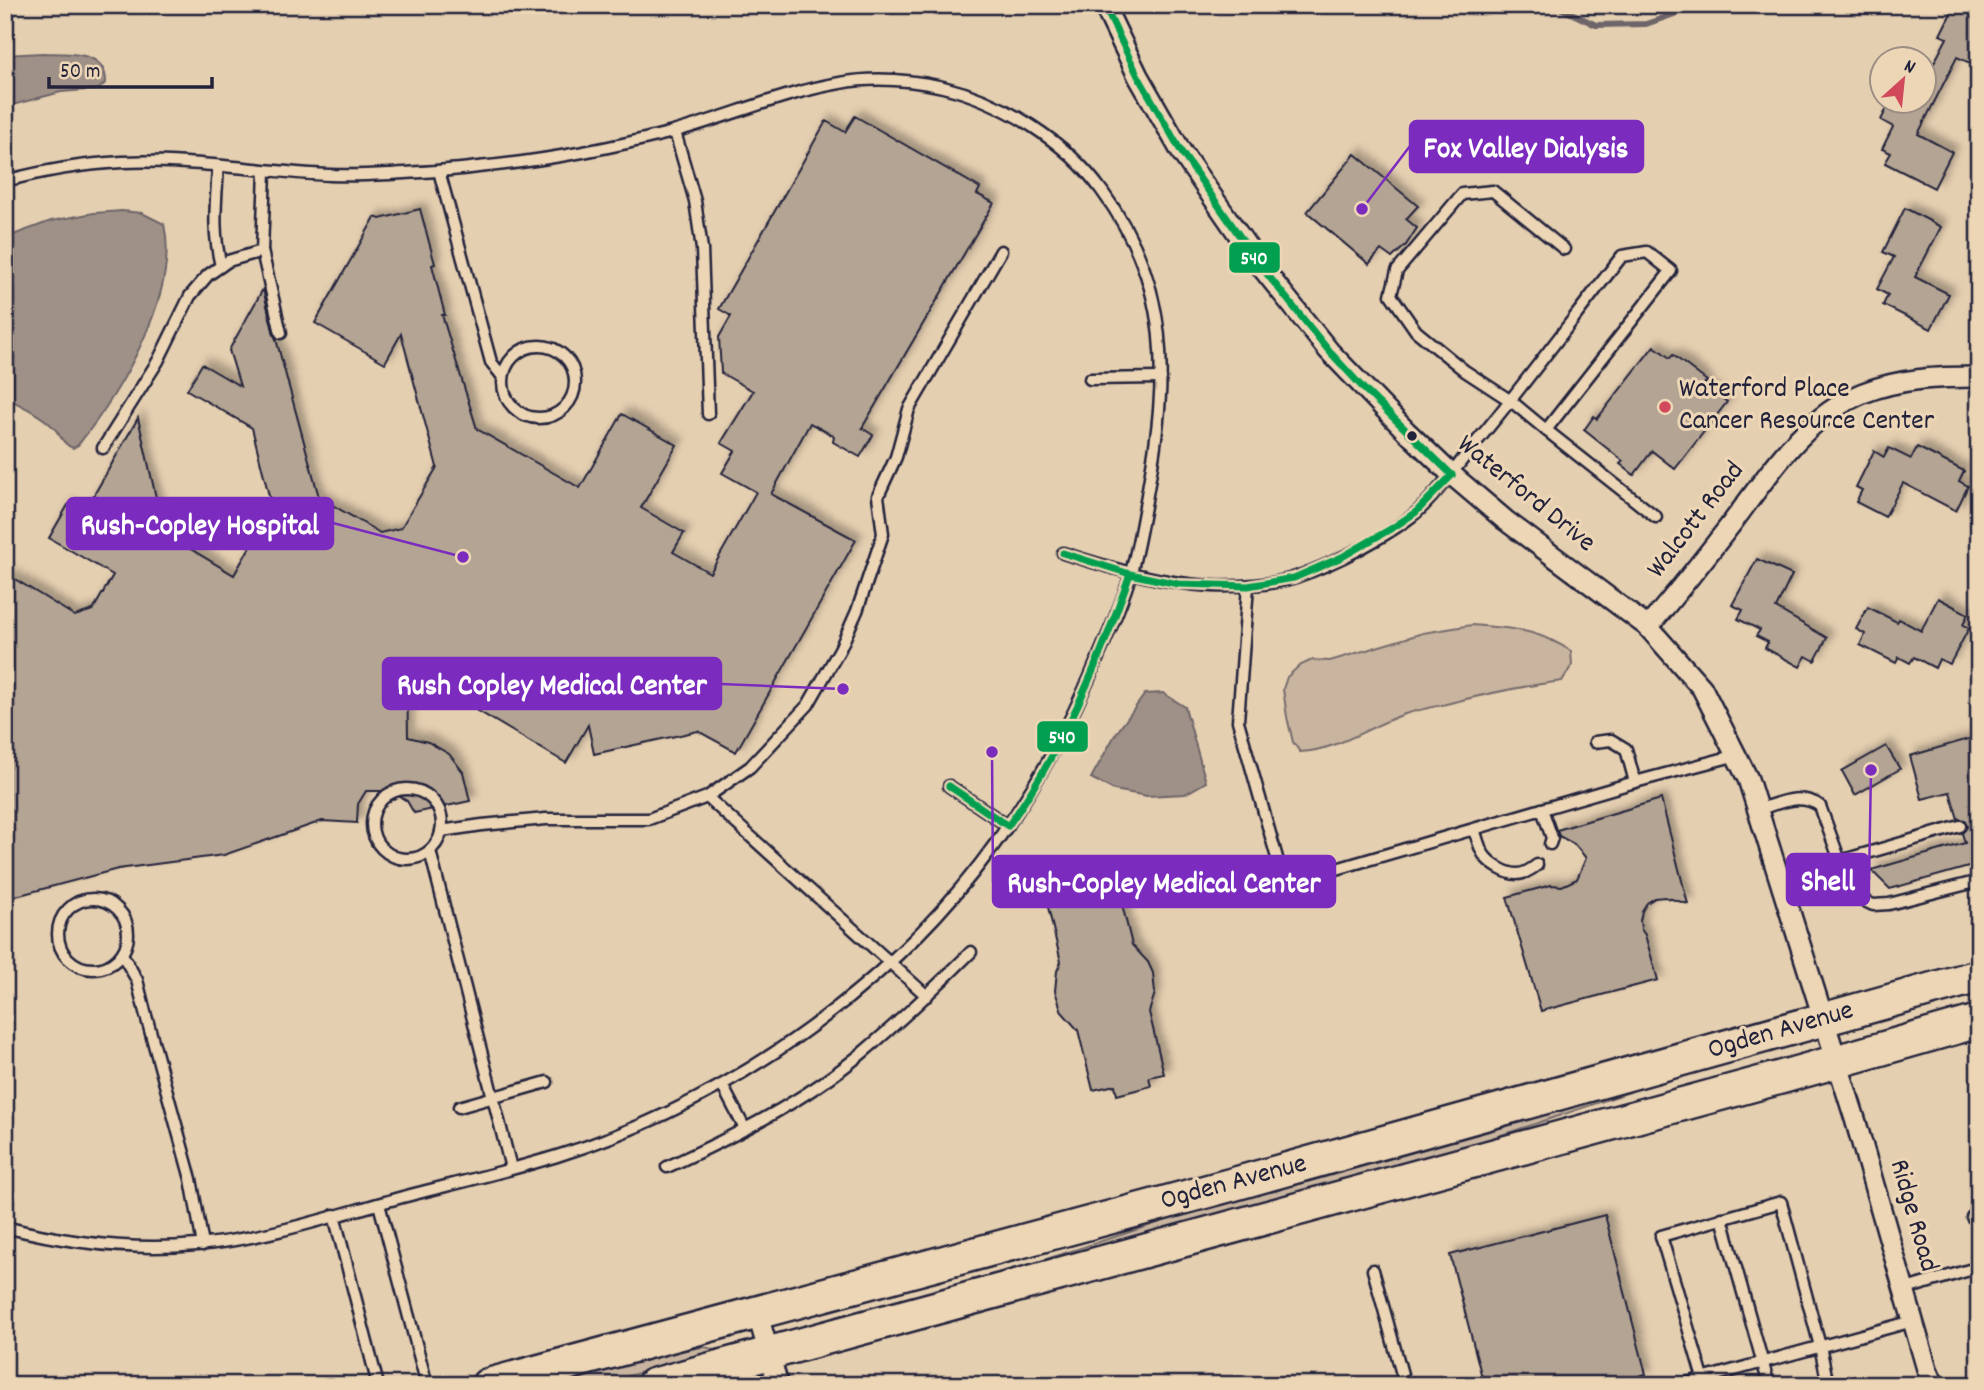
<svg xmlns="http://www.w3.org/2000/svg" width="1984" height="1390" viewBox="0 0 1984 1390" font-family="Dekko,sans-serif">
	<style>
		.green { fill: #c9b59f; stroke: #766c6d; stroke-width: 2 }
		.water { fill: #9f9187; stroke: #6d6569; stroke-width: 2 }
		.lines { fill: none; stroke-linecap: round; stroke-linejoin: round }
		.stream { stroke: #6d6569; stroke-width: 6 }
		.building { fill: #b4a493; stroke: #22223b; stroke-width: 2; filter: url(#shadow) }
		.lane-casing { stroke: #22223b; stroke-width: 15 }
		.street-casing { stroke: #22223b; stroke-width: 24 }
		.primary-casing { stroke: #22223b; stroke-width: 37 }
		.lane { stroke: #edd6b6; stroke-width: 10 }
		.street { stroke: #edd6b6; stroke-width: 19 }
		.primary { stroke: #edd6b6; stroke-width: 32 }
		.bus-1-casing { stroke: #edd6b6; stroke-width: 12 }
		.bus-1 { stroke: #029f50; stroke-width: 7 }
		.poi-dot { fill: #d1495b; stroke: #edd6b6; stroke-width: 2.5 }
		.bus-dot { fill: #22223b; stroke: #edd6b6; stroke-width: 2.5 }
		.labels { text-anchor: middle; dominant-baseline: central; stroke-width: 6; stroke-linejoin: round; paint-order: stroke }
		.poi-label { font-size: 28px; fill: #22223b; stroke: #edd6b6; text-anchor: start }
		.street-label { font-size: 28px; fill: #22223b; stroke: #edd6b6 }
		.leader { fill: none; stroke: #7b2cbf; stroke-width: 2.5 }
		.callout-dot { fill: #7b2cbf; stroke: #edd6b6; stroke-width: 2.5 }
		.callout { fill: #7b2cbf; stroke: #7b2cbf; stroke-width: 2.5 }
		.callout-label { font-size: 30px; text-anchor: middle; font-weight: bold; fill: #fff }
		.line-badge { stroke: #edd6b6; stroke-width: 2.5 }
		.badge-label { font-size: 19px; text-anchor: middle; font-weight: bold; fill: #fff }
	</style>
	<defs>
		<filter id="shadow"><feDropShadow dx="6" dy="-6" stdDeviation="3.5" flood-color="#0004"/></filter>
	</defs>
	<rect width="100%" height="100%" fill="#e5cfb1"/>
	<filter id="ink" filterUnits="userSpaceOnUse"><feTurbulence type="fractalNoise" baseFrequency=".0143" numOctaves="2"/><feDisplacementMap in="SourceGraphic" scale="14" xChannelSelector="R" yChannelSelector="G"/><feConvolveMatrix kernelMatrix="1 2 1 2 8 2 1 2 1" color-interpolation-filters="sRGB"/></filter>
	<g filter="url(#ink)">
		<g class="green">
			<path d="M1472,625c41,4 63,3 99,26l1,14 -10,16c-39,5 -77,13 -116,23 -13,3 -28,6 -41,10 -36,12 -66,36 -105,38l-7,-10 -6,-25 -4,-28 4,-12 12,-11 13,-6 18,1 93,-28z"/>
			<polygon points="1628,1088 1630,1092 1430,1159 1014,1274 1012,1270 1244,1195"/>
			<polygon points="704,1347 713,1349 714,1352 596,1385 539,1385 672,1352"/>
		</g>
		<g class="water">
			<path d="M42,53c23,1 64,-4 64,29l-7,7 -38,3 -56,15v-52z"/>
			<path d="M122,211l20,2 22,11c16,69 -44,169 -86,221l-5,3c-11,-4 -12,-13 -19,-20 -13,-14 -33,-22 -49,-31v-159l46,-17 43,-8z"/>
			<polygon points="1163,693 1185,707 1206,782 1185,794 1147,796 1114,790 1091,778 1115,735 1145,694"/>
		</g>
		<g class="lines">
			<polyline class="stream" points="1554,5 1596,25 1646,24 1700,5"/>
		</g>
		<g class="building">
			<polygon points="1955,5 1979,5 1979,51 1972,64 1957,57 1918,134 1952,152 1934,188 1885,163 1891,153 1882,149 1893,127 1881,120 1890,102 1924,102 1924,82 1947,38 1940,35"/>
			<polygon points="855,116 980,188 977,194 994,203 862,428 873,435 860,457 833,442 834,436 810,423 771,494 856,540 736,752 698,731 594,754 588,725 566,763 407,669 408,737 428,742 449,754 463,772 470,801 414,813 407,801 390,791 366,791 358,804 357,823 322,821 224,855 118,869 5,899 5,573 75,616 93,610 113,575 49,538 68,505 83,514 138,418 164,533 234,575 272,508 252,428 187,390 202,364 240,386 229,350 263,289 274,335 276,339 319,497 380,533 401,528 437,467 401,334 385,363 315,323 375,217 380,219 420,209 435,264 432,265 445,315 442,315 477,429 580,488 622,414 677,445 641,508 684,533 673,552 710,573 756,492 722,473 735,451 721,443 753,391 721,373 719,337 731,316 719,309 826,121 845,132"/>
			<polygon points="1355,154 1418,206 1406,219 1417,228 1406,245 1392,258 1381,250 1369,264 1307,212"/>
			<polygon points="1905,208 1941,227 1915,277 1949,294 1931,329 1883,305 1888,295 1877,289 1894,257 1883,252"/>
			<polygon points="1654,346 1670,358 1673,355 1707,381 1704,384 1727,402 1675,469 1652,451 1634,475 1620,464 1623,461 1584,430 1594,416 1597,419"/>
			<polygon points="1917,447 1964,471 1959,481 1968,486 1956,511 1903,483 1885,517 1856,502 1862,490 1856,487 1874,451 1884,457 1889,448 1911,459"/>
			<polygon points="1757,559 1792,575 1776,608 1827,638 1815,661 1806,656 1800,667 1765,648 1768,642 1756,636 1760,630 1738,619 1743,610 1732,605"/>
			<polygon points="1938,598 1968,614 1963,625 1969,628 1950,664 1939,659 1935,668 1914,657 1910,663 1899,657 1896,663 1860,645 1865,634 1856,629 1868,607 1897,622 1899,619 1921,631"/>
			<polygon points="1979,736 1979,783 1973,785 1979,804 1979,874 1974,875 1972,866 1890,889 1871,870 1965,843 1962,833 1967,827 1965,820 1958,819 1950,792 1922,799 1910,756"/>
			<polygon points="1886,746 1900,769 1855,795 1842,771"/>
			<polygon points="1661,799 1688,904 1665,897 1655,898 1647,903 1642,911 1640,921 1641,929 1645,935 1658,980 1541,1011 1507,897 1551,885 1562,886 1577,879 1586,858 1574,844 1559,836 1557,830"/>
			<polygon points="1097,883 1099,893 1118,888 1132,945 1148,962 1153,973 1155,993 1149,1012 1164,1074 1149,1077 1151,1086 1117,1095 1115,1085 1093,1090 1078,1030 1062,1012 1055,991 1057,971 1061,962 1047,903 1064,899 1063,892"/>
			<polygon points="1605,1215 1646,1374 1606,1385 1484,1385 1450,1255"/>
		</g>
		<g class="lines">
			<g class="lane-casing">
				<g id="lane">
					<polyline points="675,132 695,201 702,249 708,414"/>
					<path d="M218,167c-2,36 -6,63 3,99"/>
					<polyline points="439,171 491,362 503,377"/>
					<path d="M5,181c38,-10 78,-17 117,-19 68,-3 140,10 208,13 20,1 40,0 60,-1 29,-2 59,-3 88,-7 64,-6 128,-18 191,-34 57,-15 112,-40 171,-50 33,-6 71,-3 103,4 59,14 124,55 159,104 70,95 66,187 46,298 -5,29 -10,59 -18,87 -7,24 -17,47 -27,70 -50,124 -124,238 -225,327 -93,82 -202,146 -321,183 -52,16 -105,28 -158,42 -66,18 -134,41 -202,47 -65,6 -129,-2 -192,-18"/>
					<polyline points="262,251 281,333"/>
					<circle cx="539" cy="382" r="36"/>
					<polyline points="1090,379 1161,378"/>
					<polyline points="1546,430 1511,401 1465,371 1416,331 1391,295 1397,271 1462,194 1493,191 1564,249"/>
					<polyline points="103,448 158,361 190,296 208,275 228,261 262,251 265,171"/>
					<path d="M1063,553c49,15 97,31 149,33 26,1 60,-1 84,-9 37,-13 91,-40 121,-65 24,-22 41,-48 62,-73 49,-59 95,-122 143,-183l25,-4 24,19 -125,159 110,87"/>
					<polyline points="1248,586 1238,721 1279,865 1291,877 1309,877 1635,782 1737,755"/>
					<polyline points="1595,742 1611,740 1626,749 1635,782"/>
					<polyline points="949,786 1008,826"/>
					<circle cx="407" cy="824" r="35"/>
					<polyline points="707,797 927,996"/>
					<polyline points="1542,809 1552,838 1550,844"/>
					<path d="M1757,810c22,-7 43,-18 63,-4l28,77 8,14 17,8 16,-1 90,-23"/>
					<path d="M1474,829c3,8 5,19 10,26 6,9 22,19 33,19 7,0 15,-5 20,-9"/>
					<polyline points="441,831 482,825 546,819 649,819 707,797 750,767 808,705 840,649 857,611 883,534 878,496 896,457 909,409 1001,251"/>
					<polyline points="430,851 511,1168"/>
					<polyline points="1840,861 1960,826"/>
					<circle cx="93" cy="934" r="35"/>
					<polyline points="122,954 137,980 145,1012 191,1179 203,1245"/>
					<polyline points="722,1085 745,1129"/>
					<polyline points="459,1107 547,1082"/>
					<path d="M667,1167c66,-30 137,-66 194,-113 38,-32 74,-66 110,-102"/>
					<polyline points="379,1204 427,1385"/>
					<polyline points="334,1215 378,1385"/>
					<polyline points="1972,1217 1979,1216"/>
					<polyline points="1722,1218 1769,1385"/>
					<polyline points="1373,1270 1405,1385"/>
					<polyline points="1903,1290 1979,1267"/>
					<polyline points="1703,1378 1661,1236 1781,1202 1820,1346 1828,1385"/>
					<polyline points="1680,1385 1913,1321"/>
				</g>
			</g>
			<g class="street-casing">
				<g id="street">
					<polyline points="1104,5 1138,76 1182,153 1259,264 1329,351 1407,432 1452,475 1505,520 1648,627 1702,688 1748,779 1855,1119 1913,1321 1927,1369 1934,1385"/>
					<path d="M1648,627c29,-34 57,-69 84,-104 37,-49 72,-106 131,-130 38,-15 76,-16 116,-16"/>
					<polyline points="757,1312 778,1385"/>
				</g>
			</g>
			<g class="primary-casing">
				<g id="primary">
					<polyline points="488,1385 1234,1184 1979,976"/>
					<polyline points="653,1385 1782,1077 1979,1021"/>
				</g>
			</g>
			<use href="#lane" class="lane"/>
			<use href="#street" class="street"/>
			<use href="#primary" class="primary"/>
			<g class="bus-1-casing">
				<g id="bus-1">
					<polyline points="1104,5 1138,76 1182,153 1259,264 1329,351 1364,389 1452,475"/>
					<polyline points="1063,553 1130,574 1178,584 1248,586 1294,578 1342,557 1394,527 1416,512 1452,475"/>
					<path d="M949,786l59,40c55,-77 91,-163 122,-252"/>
				</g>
			</g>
			<use href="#bus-1" class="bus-1"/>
		</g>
	</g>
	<circle class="poi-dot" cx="1665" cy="407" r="7"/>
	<circle class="bus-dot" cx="1412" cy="436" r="6"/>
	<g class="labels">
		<g class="poi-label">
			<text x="1679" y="391">Waterford Place<tspan x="1679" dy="32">Cancer Resource Center</tspan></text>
		</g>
		<g class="street-label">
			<text transform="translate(1525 495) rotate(39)">Waterford Drive</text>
			<text transform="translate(1697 521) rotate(-52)">Walcott Road</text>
			<text transform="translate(1781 1032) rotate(-16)">Ogden Avenue</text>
			<text transform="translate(1234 1184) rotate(-15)">Ogden Avenue</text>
			<text transform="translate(1912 1216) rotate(74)">Ridge Road</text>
		</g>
	</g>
	<path class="leader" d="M1362 209L1410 146M463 557L333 523M843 689L721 684M1871 770L1869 880M992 752L993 882"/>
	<g class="callout-dot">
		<circle cx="1362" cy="209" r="7"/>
		<circle cx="463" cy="557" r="7"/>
		<circle cx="843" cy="689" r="7"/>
		<circle cx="1871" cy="770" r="7"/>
		<circle cx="992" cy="752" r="7"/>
	</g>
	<g class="callout">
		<rect x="1410" y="121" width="233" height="51" rx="7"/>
		<rect x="67" y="498" width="266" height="51" rx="7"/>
		<rect x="383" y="658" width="338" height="51" rx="7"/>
		<rect x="1787" y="854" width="82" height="51" rx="7"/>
		<rect x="993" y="856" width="342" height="51" rx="7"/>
	</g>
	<g class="callout-label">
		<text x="1526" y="157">Fox Valley Dialysis</text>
		<text x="200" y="534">Rush-Copley Hospital</text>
		<text x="552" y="694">Rush Copley Medical Center</text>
		<text x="1828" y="890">Shell</text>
		<text x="1164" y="892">Rush-Copley Medical Center</text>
	</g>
	<g class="line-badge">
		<rect x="1228" y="241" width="53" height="33" rx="7" fill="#029f50"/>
		<rect x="1036" y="720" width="53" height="33" rx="7" fill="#029f50"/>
	</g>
	<g class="badge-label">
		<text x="1254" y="264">540</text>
		<text x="1062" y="743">540</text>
	</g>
	<rect width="1984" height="1390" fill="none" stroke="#edd6b6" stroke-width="28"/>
	<rect x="14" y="14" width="1956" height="1362" fill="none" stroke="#22223b" stroke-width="2.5" filter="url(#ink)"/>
	<g transform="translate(1903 80) rotate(27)"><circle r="33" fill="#edd6b6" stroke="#9c8e85" stroke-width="2"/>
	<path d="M0-5L12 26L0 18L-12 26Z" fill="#d1495b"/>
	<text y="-10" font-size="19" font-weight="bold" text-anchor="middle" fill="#22223b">N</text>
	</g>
	<path d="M49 77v10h163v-10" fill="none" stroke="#22223b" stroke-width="3.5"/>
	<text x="60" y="77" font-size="21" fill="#22223b" stroke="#edd6b6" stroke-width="5" paint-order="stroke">50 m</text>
</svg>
